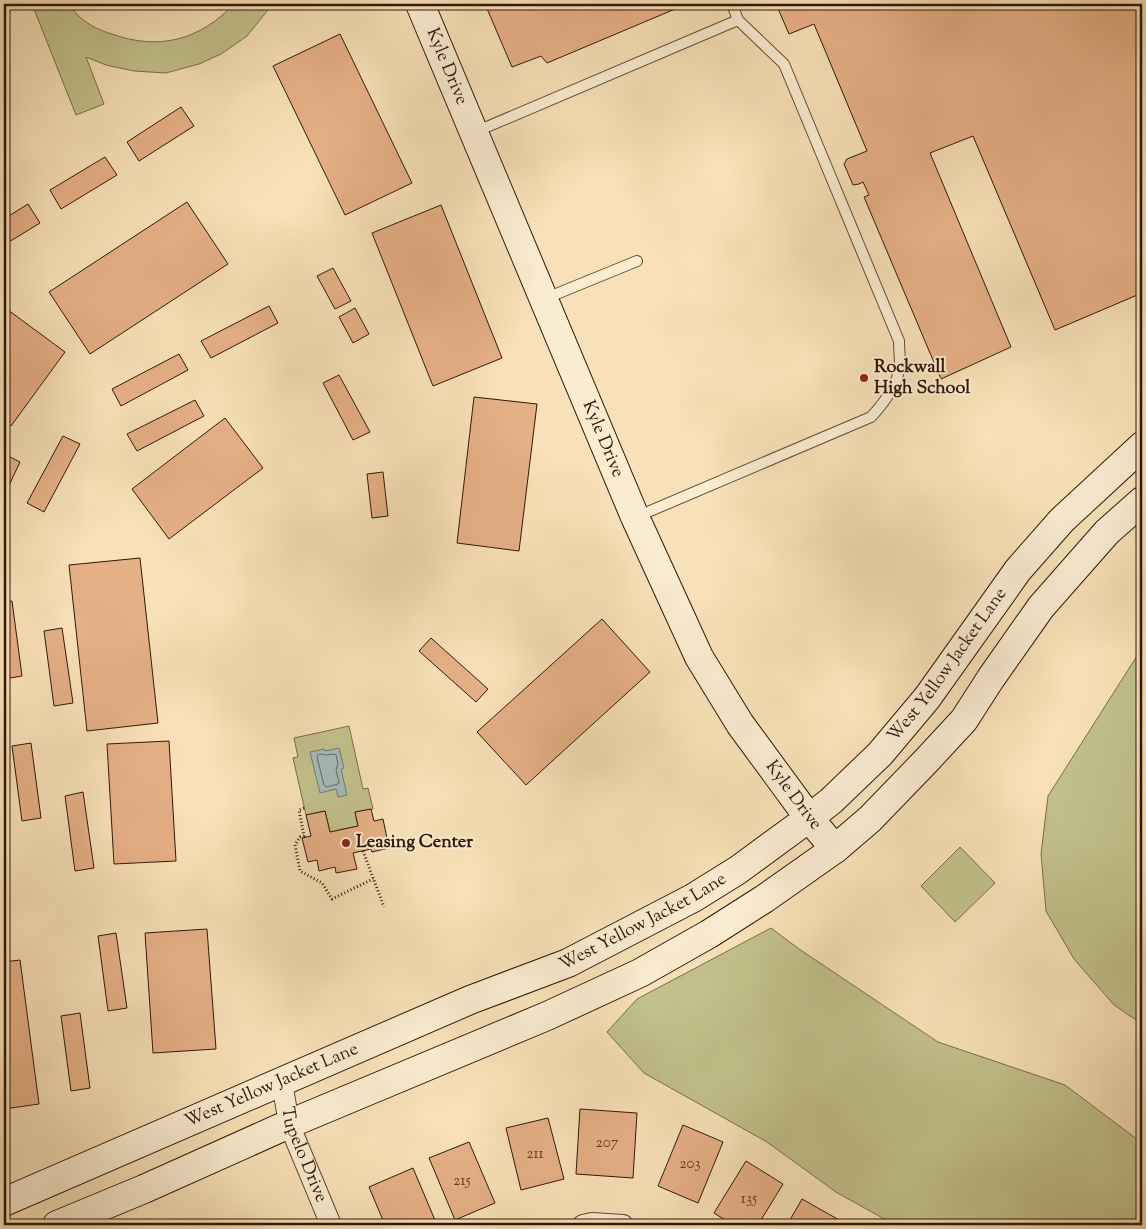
<svg xmlns="http://www.w3.org/2000/svg" width="1146" height="1229" viewBox="0 0 1146 1229" font-family="'Sorts Mill Goudy',serif">
	<style>
		.green { fill: #c2c18b; stroke: #7a6c4a }
		.water { fill: #a3baba; stroke: #757974 }
		.lines { fill: none; stroke-linecap: round; stroke-linejoin: round }
		.shore { stroke: #6a6862; stroke-width: 1 }
		.building { fill: #e6b087; stroke: #31170a }
		.lane-casing { stroke: #634a36; stroke-width: 12 }
		.street-casing { stroke: #634a36; stroke-width: 22 }
		.secondary-casing { stroke: #31170a; stroke-width: 30 }
		.path { stroke: #31170a; stroke-width: 3; stroke-dasharray: 1 2.5; stroke-linecap: butt }
		.lane { stroke: #faecd1; stroke-width: 10 }
		.street { stroke: #faecd1; stroke-width: 20 }
		.secondary { stroke: #faecd1; stroke-width: 28 }
		.poi-dot { fill: #8f2418; stroke: #faecd1; stroke-width: 2 }
		.labels { text-anchor: middle; dominant-baseline: central; stroke-width: 4; stroke-linejoin: round; paint-order: stroke }
		.number-label { font-size: 15px; fill: #5e3d29 }
		.street-label { font-size: 18px; fill: #31170a; stroke: #faecd1 }
		.poi-label { font-size: 18px; font-weight: bold; fill: #31170a; stroke: #faecd1; text-anchor: start }
	</style>
	<rect width="100%" height="100%" fill="#f8e1b8"/>
	<filter id="stains"><feTurbulence type="fractalNoise" baseFrequency=".004" numOctaves="4"/><feColorMatrix values="0 0 0 0 .2 0 0 0 0 .09 0 0 0 0 .02 0 0 0 .5 -.17"/></filter>
	<radialGradient id="worn" r=".72"><stop offset=".6" stop-color="#630" stop-opacity="0"/><stop offset="1" stop-color="#630" stop-opacity=".3"/></radialGradient>
	<g class="green">
		<path d="M32,4h36c4,4 8,10 13,14 8,7 20,13 31,16 47,17 88,6 122,-30h37l-3,6 -21,26 -26,18 -22,10 -33,9 -32,-2 -28,-6 -20,-8 18,47 -28,11z"/>
		<polygon points="1142,648 1142,1024 1114,1005 1074,959 1046,911 1041,854 1048,796"/>
		<polygon points="349,726 363,789 368,788 373,809 355,812 358,826 330,832 325,811 306,815 293,758 298,757 294,738"/>
		<polygon points="960,847 995,883 955,922 921,886"/>
		<polygon points="771,928 799,949 938,1042 1065,1085 1142,1143 1142,1225 895,1225 836,1192 767,1142 644,1073 607,1032 637,999"/>
	</g>
	<polygon class="water" points="339,748 344,768 341,769 347,795 338,797 336,789 320,793 310,752 324,749 325,751"/>
	<g class="lines">
		<polygon class="shore" points="321,754 326,755 334,754 336,755 338,764 336,770 339,782 338,784 326,787 324,785 317,757 318,755"/>
	</g>
	<g class="building">
		<polygon points="485,4 687,4 547,63 541,56 512,67"/>
		<polygon points="776,4 1142,4 1142,293 1055,330 973,136 930,153 1011,347 941,379 864,197 869,195 863,182 859,184 853,185 844,164 847,159 867,151 814,24 789,34"/>
		<polygon points="340,34 412,183 345,215 273,66"/>
		<polygon points="181,107 194,126 139,161 127,142"/>
		<polygon points="105,157 117,175 61,209 50,190"/>
		<polygon points="187,202 228,264 90,354 49,292"/>
		<polygon points="28,204 40,223 4,245 4,219"/>
		<polygon points="441,205 502,358 433,386 372,233"/>
		<polygon points="333,268 351,301 335,309 317,276"/>
		<polygon points="269,306 278,323 211,358 201,341"/>
		<polygon points="4,307 65,352 11,426 4,420"/>
		<polygon points="355,308 369,334 353,343 339,317"/>
		<polygon points="179,354 188,370 121,406 112,389"/>
		<polygon points="339,375 370,432 353,440 323,383"/>
		<polygon points="474,397 537,404 519,551 457,543"/>
		<polygon points="195,400 204,416 137,451 127,434"/>
		<polygon points="225,418 263,468 169,539 132,489"/>
		<polygon points="63,436 80,444 44,512 27,503"/>
		<polygon points="4,454 20,462 4,496"/>
		<polygon points="383,472 388,516 372,518 367,474"/>
		<polygon points="140,558 158,723 87,731 69,565"/>
		<polygon points="12,601 22,676 4,679 4,602"/>
		<polygon points="602,619 650,672 526,785 477,732"/>
		<polygon points="62,628 73,703 54,706 44,631"/>
		<polygon points="431,638 488,689 476,702 419,651"/>
		<polygon points="169,741 176,861 114,864 107,744"/>
		<polygon points="31,743 41,818 22,821 12,746"/>
		<polygon points="83,792 94,868 75,871 65,796"/>
		<polygon points="371,809 374,821 383,819 389,848 372,852 371,849 353,853 357,869 336,873 335,867 319,871 317,860 308,862 302,838 311,836 306,815 325,811 330,832 358,826 355,812"/>
		<polygon points="207,929 216,1049 153,1053 145,933"/>
		<polygon points="116,933 127,1008 108,1011 98,936"/>
		<polygon points="20,960 39,1104 4,1109 4,962"/>
		<polygon points="80,1013 90,1088 71,1091 61,1016"/>
		<polygon points="580,1109 637,1113 633,1178 576,1174"/>
		<polygon points="548,1118 564,1179 521,1190 506,1128"/>
		<polygon points="683,1125 723,1142 698,1203 658,1186"/>
		<polygon points="469,1142 495,1203 455,1220 429,1158"/>
		<polygon points="746,1161 783,1184 758,1225 733,1225 714,1213"/>
		<polygon points="413,1168 437,1225 385,1225 369,1187"/>
		<polygon points="802,1199 841,1221 838,1225 787,1225"/>
	</g>
	<g class="lines">
		<g class="lane-casing">
			<g id="lane">
				<polyline points="475,132 738,20"/>
				<polyline points="544,299 637,261"/>
				<path d="M636,517l235,-100c13,-14 27,-32 29,-52 0,-8 -1,-16 -1,-24l-115,-277 -46,-44 -6,-16"/>
			</g>
		</g>
		<g class="street-casing">
			<g id="street">
				<path id="s1" d="M282,1082l7,42 42,101"/>
				<polyline points="583,1225 592,1223 623,1225"/>
			</g>
		</g>
		<g class="secondary-casing">
			<g id="secondary">
				<path id="s2" d="M420,4l215,513 64,140 41,67 69,94 26,31"/>
				<path id="s3" d="M4,1202l466,-202 98,-37 125,-65 45,-28 71,-52 22,-17 49,-47 47,-56 91,-128 44,-50 80,-74"/>
				<polyline points="57,1225 144,1189 289,1124 547,1016 640,973 709,934 764,899 835,849 870,819 927,760 964,720 991,678 1041,607 1107,532 1142,501"/>
			</g>
		</g>
		<g class="path">
			<polyline points="304,808 299,810 304,836 300,837 295,845 300,871 322,883 332,899 373,879"/>
			<polyline points="363,851 384,907"/>
		</g>
		<use href="#lane" class="lane"/>
		<use href="#street" class="street"/>
		<use href="#secondary" class="secondary"/>
	</g>
	<g class="poi-dot">
		<circle cx="864" cy="378" r="5"/>
		<circle cx="346" cy="843" r="5"/>
	</g>
	<g class="labels">
		<g class="number-label">
			<text x="607" y="1143">207</text>
			<text x="535" y="1154">211</text>
			<text x="690" y="1164">203</text>
			<text x="462" y="1181">215</text>
			<text x="749" y="1199">135</text>
		</g>
		<g class="street-label">
			<text stroke="none"><textPath href="#s2" startOffset="68">Kyle Drive</textPath></text>
			<text stroke="none"><textPath href="#s2" startOffset="472">Kyle Drive</textPath></text>
			<text stroke="none"><textPath href="#s3" startOffset="1102">West Yellow Jacket Lane</textPath></text>
			<text stroke="none"><textPath href="#s2" startOffset="878">Kyle Drive</textPath></text>
			<text stroke="none"><textPath href="#s3" startOffset="698">West Yellow Jacket Lane</textPath></text>
			<text stroke="none"><textPath href="#s3" startOffset="292">West Yellow Jacket Lane</textPath></text>
			<text stroke="none"><textPath href="#s1" startOffset="76">Tupelo Drive</textPath></text>
		</g>
		<g class="poi-label">
			<text x="874" y="368">Rockwall<tspan x="874" dy="21">High School</tspan></text>
			<text x="356" y="843">Leasing Center</text>
		</g>
	</g>
	<rect width="1146" height="1229" fill="none" stroke="#f8e1b8" stroke-width="20"/>
	<rect x="5" y="5" width="1136" height="1219" fill="none" stroke="#31170a" stroke-width="2.5"/>
	<rect x="10" y="10" width="1126" height="1209" fill="none" stroke="#31170a"/>
	<rect width="100%" height="100%" filter="url(#stains)"/>
	<rect width="100%" height="100%" fill="url(#worn)"/>
</svg>
